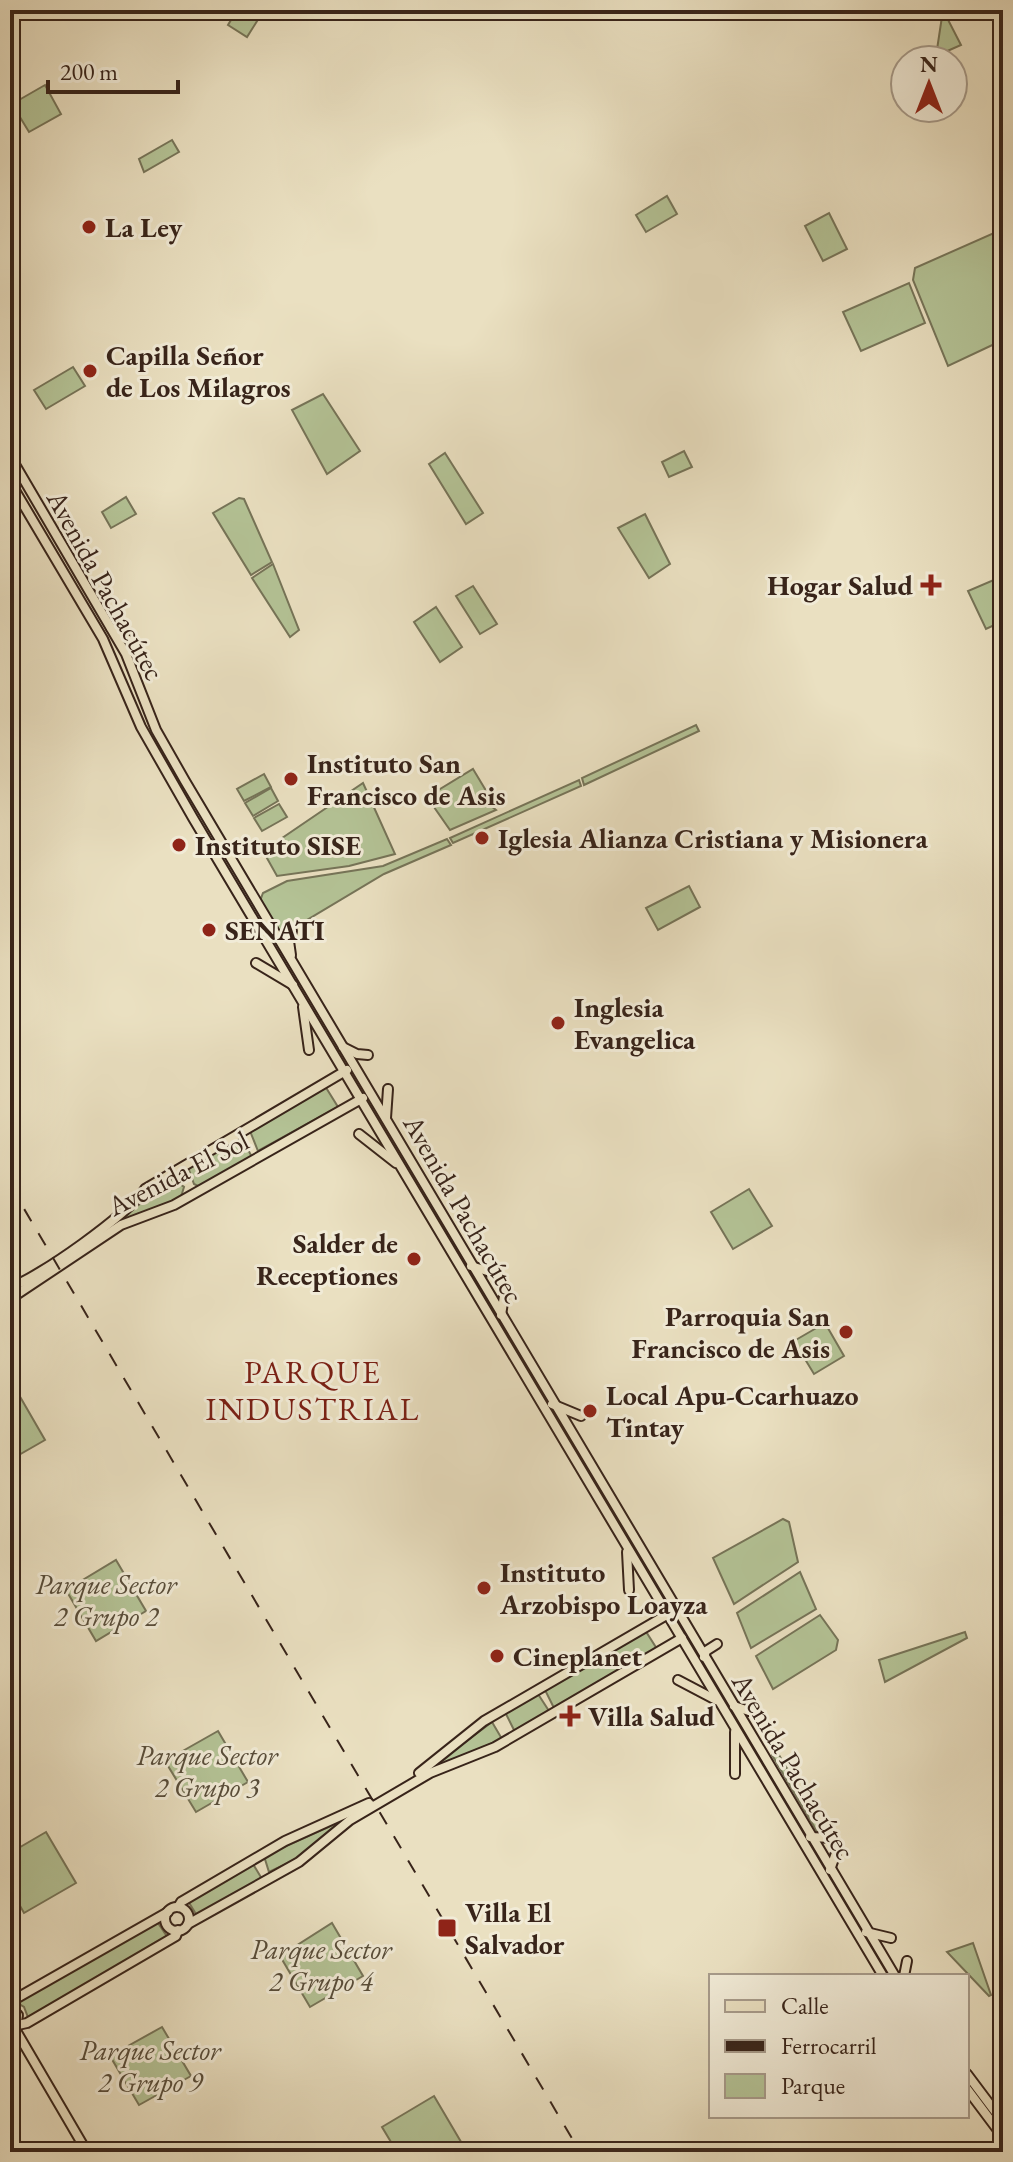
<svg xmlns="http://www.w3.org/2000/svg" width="1013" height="2162" viewBox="0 0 1013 2162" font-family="'EB Garamond',serif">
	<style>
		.green { fill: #b4c396; stroke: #767458; stroke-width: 2 }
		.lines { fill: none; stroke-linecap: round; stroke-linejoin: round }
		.major-casing { stroke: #38241a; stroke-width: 12 }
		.major { stroke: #eae0c1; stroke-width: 8 }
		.rail { stroke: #38241a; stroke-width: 2; stroke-dasharray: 14 14; stroke-linecap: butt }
		.poi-dot { fill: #8f2418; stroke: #f1ebd7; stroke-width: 3 }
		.labels { text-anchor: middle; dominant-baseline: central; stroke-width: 6; stroke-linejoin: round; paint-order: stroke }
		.poi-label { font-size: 28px; font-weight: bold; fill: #38241a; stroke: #f1ebd7; text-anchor: start }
		.street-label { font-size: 28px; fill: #38241a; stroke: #f1ebd7 }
		.park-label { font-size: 28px; font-style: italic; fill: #574c39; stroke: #f1ebd7 }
		.quarter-label { font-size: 32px; letter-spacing: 2px; fill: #7a1f14; stroke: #f1ebd7 }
	</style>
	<rect width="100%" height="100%" fill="#eae0c1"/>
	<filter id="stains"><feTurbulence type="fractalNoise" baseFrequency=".0025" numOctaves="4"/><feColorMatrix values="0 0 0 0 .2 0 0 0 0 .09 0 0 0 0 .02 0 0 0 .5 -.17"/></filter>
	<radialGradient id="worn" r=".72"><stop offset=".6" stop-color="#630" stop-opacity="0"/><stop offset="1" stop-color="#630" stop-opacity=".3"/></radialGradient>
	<g class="green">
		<polygon points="237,10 247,10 259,18 247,37 228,25"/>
		<polygon points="943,10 961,45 936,56"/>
		<polygon points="45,85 61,114 29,132 12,104"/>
		<polygon points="172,140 179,152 144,172 139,159"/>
		<polygon points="667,196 677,214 646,232 636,215"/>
		<polygon points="829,213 847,249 823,261 805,226"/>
		<polygon points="1003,229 1003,340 948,366 913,280 915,268"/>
		<polygon points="909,283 925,323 861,351 843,312"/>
		<polygon points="73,367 85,386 46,409 34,390"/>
		<polygon points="323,394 360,451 327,474 292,410"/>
		<polygon points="684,451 692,467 669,477 662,462"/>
		<polygon points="445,453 483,513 466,524 429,464"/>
		<polygon points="126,497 136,514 111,528 102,512"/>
		<polygon points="239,498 244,499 272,562 251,575 213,513"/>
		<polygon points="645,514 670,564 649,578 618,528"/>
		<polygon points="273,564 299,630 290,637 252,578"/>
		<polygon points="1003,576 1003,621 986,629 968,591"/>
		<polygon points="473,586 497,624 480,634 456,596"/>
		<polygon points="436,607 462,647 440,662 414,622"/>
		<polygon points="696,725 699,731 584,785 582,778"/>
		<polygon points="473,769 491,799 490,805 496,810 450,830 427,797"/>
		<polygon points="264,774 271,787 244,801 237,789"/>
		<polygon points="579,780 581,786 453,843 450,838"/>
		<polygon points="363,783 395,854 349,866 277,876 263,851"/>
		<polygon points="271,788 278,801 253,816 245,803"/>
		<polygon points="279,804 287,817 262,831 254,818"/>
		<polygon points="447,839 451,845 384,874 280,936 260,901 263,893 287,881 383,866"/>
		<polygon points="689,886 700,907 658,930 646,908"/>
		<polygon points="325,1086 338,1107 258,1151 250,1131"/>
		<polygon points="238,1138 243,1140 252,1157 200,1187 194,1184 188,1167"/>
		<polygon points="172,1178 184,1187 180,1200 125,1220 10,1296 10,1290 114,1225"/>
		<polygon points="749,1189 772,1226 733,1249 711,1212"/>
		<polygon points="825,1323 844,1356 814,1374 794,1341"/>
		<polygon points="15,1388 45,1440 10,1460 10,1391"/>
		<polygon points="783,1519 789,1522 798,1562 734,1604 713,1558"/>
		<polygon points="116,1560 146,1611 96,1641 66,1590"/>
		<polygon points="800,1572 816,1609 751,1648 737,1613"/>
		<polygon points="820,1615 838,1640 836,1650 773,1689 756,1656"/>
		<polygon points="645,1630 657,1649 554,1708 545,1690"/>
		<polygon points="965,1632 967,1638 885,1682 879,1660"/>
		<polygon points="538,1694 549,1711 515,1732 505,1712"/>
		<polygon points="492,1722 502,1739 424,1773"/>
		<polygon points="218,1731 248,1782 196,1812 165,1761"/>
		<polygon points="776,1750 826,1834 819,1835 772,1755"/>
		<polygon points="346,1819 307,1854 269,1872 264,1856"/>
		<polygon points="46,1832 76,1883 24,1913 10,1888 10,1853"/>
		<polygon points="253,1864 262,1879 199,1919 188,1901"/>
		<polygon points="156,1920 168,1938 29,2020 24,2007 16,2002"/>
		<polygon points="332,1923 363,1976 310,2007 280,1956"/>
		<polygon points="973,1943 991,1995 989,1996 947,1952"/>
		<polygon points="162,2027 191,2076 139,2105 110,2056"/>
		<polygon points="434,2096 464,2147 456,2152 397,2152 382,2127"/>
	</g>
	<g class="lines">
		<g class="major-casing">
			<g id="major">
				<polyline points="10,431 12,432"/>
				<polyline points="10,456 126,654 156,730 185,781 895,1976"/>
				<polyline points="10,482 103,639 141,727 193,818 883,1976"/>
				<polyline points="111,628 137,646"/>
				<polyline points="291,955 289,941 292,931"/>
				<polyline points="256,963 293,985"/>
				<polyline points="303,1007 309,1050"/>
				<polyline points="343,1047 357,1054 368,1055"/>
				<polyline points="386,1118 388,1089"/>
				<polyline points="359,1134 396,1163"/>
				<polyline points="471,1266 497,1274"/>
				<path d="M10,1287c26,-7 121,-75 135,-98l202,-119"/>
				<polyline points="10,1299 121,1225 174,1205 363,1098"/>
				<polyline points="501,1315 505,1290"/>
				<polyline points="552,1404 581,1416"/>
				<polyline points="627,1552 629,1590"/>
				<polyline points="704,1657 706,1651 717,1644"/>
				<polyline points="678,1680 716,1700"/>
				<polyline points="734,1706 749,1711 755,1708"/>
				<polyline points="419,1773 484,1721 670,1613"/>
				<polyline points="735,1774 735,1732"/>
				<polyline points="810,1837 832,1838"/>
				<polyline points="830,1870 837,1850"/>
				<polyline points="178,1907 181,1902 285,1841 369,1803"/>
				<circle cx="177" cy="1919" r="12"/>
				<polyline points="188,1924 299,1862 350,1820 430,1773 495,1747 682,1638"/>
				<polyline points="866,1932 891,1938"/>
				<polyline points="904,1976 907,1961"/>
				<polyline points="10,2002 168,1912"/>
				<polyline points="10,2008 18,2015 16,2027"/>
				<polyline points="18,2025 27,2023 176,1936 178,1930"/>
				<polyline points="15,2029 87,2152"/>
				<polyline points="967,2074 1003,2122"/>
				<polyline points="967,2089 1003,2137"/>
			</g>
		</g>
		<use href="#major" class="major"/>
		<polyline class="rail" points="10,1185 580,2152"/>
	</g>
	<g class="poi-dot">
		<circle cx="89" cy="227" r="8"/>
		<circle cx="90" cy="371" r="8"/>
		<path d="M927 573h8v8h8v8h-8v8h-8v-8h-8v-8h8z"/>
		<circle cx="291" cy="779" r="8"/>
		<circle cx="482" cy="838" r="8"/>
		<circle cx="179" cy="845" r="8"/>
		<circle cx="209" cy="930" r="8"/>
		<circle cx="558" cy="1023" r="8"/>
		<circle cx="414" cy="1259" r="8"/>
		<circle cx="846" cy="1332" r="8"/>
		<circle cx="590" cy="1411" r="8"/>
		<circle cx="484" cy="1588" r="8"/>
		<circle cx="497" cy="1656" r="8"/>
		<path d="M566 1704h8v8h8v8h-8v8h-8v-8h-8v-8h8z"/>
		<rect x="437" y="1918" width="20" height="20" rx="4"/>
	</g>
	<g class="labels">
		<g class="poi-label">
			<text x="105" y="227">La Ley</text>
			<text x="106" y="355">Capilla Señor<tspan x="106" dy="32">de Los Milagros</tspan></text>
			<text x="913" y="585" text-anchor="end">Hogar Salud</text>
			<text x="307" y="763">Instituto San<tspan x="307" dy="32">Francisco de Asis</tspan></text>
			<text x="498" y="838">Iglesia Alianza Cristiana y Misionera</text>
			<text x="195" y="845">Instituto SISE</text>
			<text x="225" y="930">SENATI</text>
			<text x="574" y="1007">Inglesia<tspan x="574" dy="32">Evangelica</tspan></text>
			<text x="398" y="1243" text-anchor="end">Salder de<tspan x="398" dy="32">Receptiones</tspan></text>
			<text x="830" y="1316" text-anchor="end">Parroquia San<tspan x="830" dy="32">Francisco de Asis</tspan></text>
			<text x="606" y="1395">Local Apu-Ccarhuazo<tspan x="606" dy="32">Tintay</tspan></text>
			<text x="500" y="1572">Instituto<tspan x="500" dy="32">Arzobispo Loayza</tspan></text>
			<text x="513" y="1656">Cineplanet</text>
			<text x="588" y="1716">Villa Salud</text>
			<text x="465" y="1912">Villa El<tspan x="465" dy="32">Salvador</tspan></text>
		</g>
		<g class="street-label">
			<text transform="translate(106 585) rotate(61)">Avenida Pachacútec</text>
			<text transform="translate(178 1173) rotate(-27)">Avenida El Sol</text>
			<text transform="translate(464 1209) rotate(60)">Avenida Pachacútec</text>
			<text transform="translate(794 1766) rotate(59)">Avenida Pachacútec</text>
		</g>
		<g class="park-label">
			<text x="106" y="1584">Parque Sector<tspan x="106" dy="32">2 Grupo 2</tspan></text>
			<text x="207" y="1755">Parque Sector<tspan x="207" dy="32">2 Grupo 3</tspan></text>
			<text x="321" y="1949">Parque Sector<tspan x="321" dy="32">2 Grupo 4</tspan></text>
			<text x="150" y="2050">Parque Sector<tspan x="150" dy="32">2 Grupo 9</tspan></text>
		</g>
		<g class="quarter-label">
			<text x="313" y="1372">PARQUE<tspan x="313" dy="37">INDUSTRIAL</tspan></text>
		</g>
	</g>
	<rect width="1013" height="2162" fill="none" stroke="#eae0c1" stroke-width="40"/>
	<rect x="12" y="12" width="989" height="2138" fill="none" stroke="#38241a" stroke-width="4"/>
	<rect x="20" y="20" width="973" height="2122" fill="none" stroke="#38241a" stroke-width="2"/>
	<rect x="709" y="1974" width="260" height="144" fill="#f1ebd7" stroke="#a79b8b" stroke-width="2"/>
	<rect x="725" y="2000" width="40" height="12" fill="#eae0c1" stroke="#a79b8b" stroke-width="2"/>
	<text x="781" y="2014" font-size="24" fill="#38241a">Calle</text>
	<rect x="725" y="2040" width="40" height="12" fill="#38241a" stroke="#a79b8b" stroke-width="2"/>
	<text x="781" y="2054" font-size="24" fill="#38241a">Ferrocarril</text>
	<rect x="725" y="2074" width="40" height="24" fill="#b4c396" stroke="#a79b8b" stroke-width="2"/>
	<text x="781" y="2094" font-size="24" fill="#38241a">Parque</text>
	<g transform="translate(929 84)"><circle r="38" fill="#f1ebd7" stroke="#a79b8b" stroke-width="2"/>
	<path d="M0-6L14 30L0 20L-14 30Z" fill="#8f2418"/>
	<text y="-12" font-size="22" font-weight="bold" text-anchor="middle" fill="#38241a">N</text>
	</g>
	<path d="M48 80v12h130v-12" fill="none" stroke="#38241a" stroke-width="4"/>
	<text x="60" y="80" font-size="24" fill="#38241a" stroke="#f1ebd7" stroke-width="6" paint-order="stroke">200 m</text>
	<rect width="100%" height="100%" filter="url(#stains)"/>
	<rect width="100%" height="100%" fill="url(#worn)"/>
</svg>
